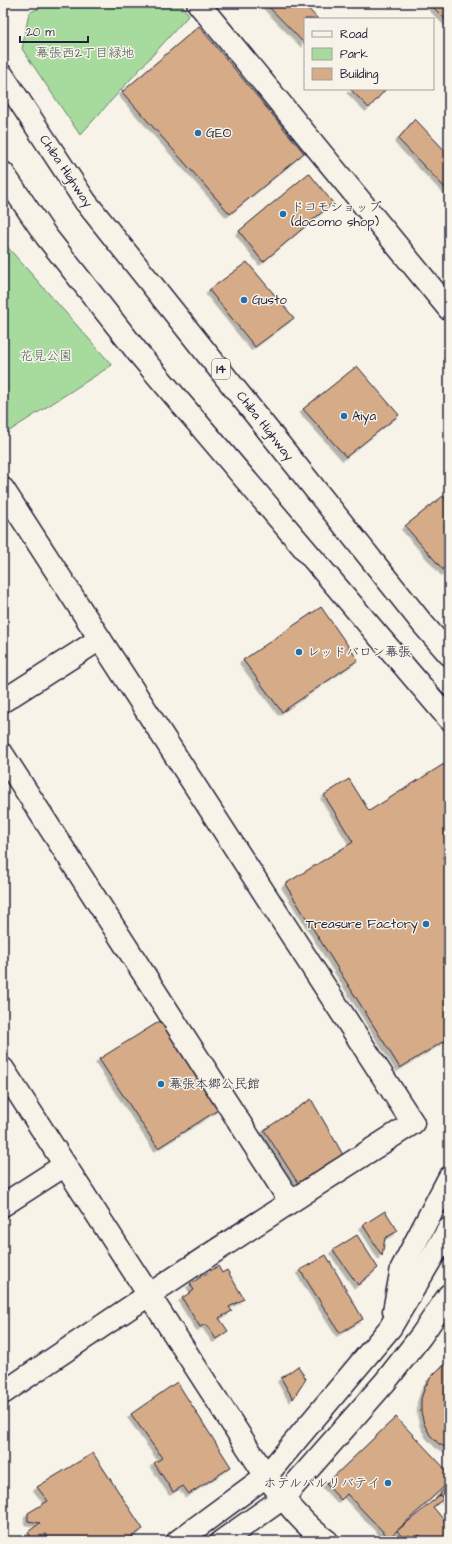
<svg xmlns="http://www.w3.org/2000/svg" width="452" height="1544" viewBox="0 0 452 1544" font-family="'Architects Daughter','Klee One',sans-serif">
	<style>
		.green { fill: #a7db9d; stroke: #647e6c }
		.building { fill: #d6ab87; stroke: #22223b; filter: url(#shadow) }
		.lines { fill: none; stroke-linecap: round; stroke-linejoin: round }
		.minor-casing { stroke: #22223b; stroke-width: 25 }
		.highway-casing { stroke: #22223b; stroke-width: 25 }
		.minor { stroke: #f7f3e8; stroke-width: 22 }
		.highway { stroke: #f7f3e8; stroke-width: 22 }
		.poi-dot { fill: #1f6fb2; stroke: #f7f3e8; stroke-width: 1.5 }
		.labels { text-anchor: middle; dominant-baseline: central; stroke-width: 3; stroke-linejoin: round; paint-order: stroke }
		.shield { fill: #f7f3e8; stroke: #62616f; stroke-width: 1 }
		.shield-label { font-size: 12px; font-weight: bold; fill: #22223b }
		.park-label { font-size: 13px; fill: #4a5a58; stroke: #f7f3e8 }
		.poi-label { font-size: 13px; fill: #22223b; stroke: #f7f3e8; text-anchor: start }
		.street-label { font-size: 13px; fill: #22223b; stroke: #f7f3e8 }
	</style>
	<defs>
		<filter id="shadow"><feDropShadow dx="-3.5" dy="3.5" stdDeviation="0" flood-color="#0004"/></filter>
	</defs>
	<rect width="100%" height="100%" fill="#f7f3e8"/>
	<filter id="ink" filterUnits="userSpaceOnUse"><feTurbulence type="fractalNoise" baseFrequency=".025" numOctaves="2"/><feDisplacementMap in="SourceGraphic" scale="8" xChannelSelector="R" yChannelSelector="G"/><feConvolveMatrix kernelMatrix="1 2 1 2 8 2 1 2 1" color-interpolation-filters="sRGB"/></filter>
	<g filter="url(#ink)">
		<g class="green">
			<polygon points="50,3 180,3 189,15 80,135 22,49 29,13"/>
			<polygon points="3,242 112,365 3,435"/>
		</g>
		<g class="building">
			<polygon points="265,3 303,3 318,19 305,19 305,44"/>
			<polygon points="429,3 449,3 449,23"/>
			<polygon points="199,26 304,153 230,214 122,92"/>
			<polygon points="350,89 386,89 369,108"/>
			<polygon points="415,119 449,155 449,192 398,139"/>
			<polygon points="309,173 333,203 263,262 239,231"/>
			<polygon points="247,262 294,318 255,347 209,290"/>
			<polygon points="357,366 399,415 346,457 303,409"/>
			<polygon points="443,496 449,504 449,569 445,572 405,526"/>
			<polygon points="321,607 358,660 282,712 243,660"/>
			<polygon points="444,764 449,773 449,1038 400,1068 285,884 353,842 324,795 349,779 369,811"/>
			<polygon points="165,1018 221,1108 158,1148 99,1059"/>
			<polygon points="311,1099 346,1160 301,1188 264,1130"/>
			<polygon points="385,1211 398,1231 385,1238 382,1256 363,1225"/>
			<polygon points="357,1235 378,1268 358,1285 333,1250"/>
			<polygon points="326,1255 363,1319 340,1333 300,1270"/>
			<polygon points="218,1266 222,1273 227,1270 244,1299 229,1307 232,1311 219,1318 228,1331 216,1339 206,1324 200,1327 182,1298 194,1290 190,1284"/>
			<polygon points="449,1363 449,1449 439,1444 430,1435 424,1424 421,1412 421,1399 425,1387 431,1377 440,1368"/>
			<polygon points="298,1366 306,1379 293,1399 281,1378"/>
			<polygon points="177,1382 231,1467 189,1494 183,1486 173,1492 154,1463 162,1458 131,1414"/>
			<polygon points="396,1417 449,1473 449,1482 389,1538 347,1494 341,1500 326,1484"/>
			<polygon points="93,1453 143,1529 126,1541 50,1541 46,1534 33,1541 28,1532 40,1523 28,1521 28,1513 48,1501 37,1487"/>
			<polygon points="449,1485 449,1504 440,1493"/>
			<polygon points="440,1495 443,1499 433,1507 449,1526 449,1541 445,1541 443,1538 440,1541 435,1541 431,1537 427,1541 424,1541 419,1535 414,1540 409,1535 404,1539 397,1531"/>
		</g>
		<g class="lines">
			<g class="minor-casing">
				<g id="minor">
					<polyline points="198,3 449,309"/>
					<path d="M3,489l410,634c-138,88 -275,178 -410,270"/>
					<polyline points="3,701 100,639"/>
					<polyline points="3,755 290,1201"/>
					<path d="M3,1069l263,407c17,22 38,50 61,65"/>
					<polyline points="3,1205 65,1165"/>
					<polyline points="394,1311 402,1268 449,1178"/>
					<polyline points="178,1541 266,1476 390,1328 449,1229"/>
					<polyline points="222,1541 283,1498 385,1382 421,1336 449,1295"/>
				</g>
			</g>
			<g class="highway-casing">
				<g id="highway">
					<polyline points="3,76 85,201 422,623 449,654"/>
					<polyline points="3,173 46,236 139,354 449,719"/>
				</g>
			</g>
			<use href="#minor" class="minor"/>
			<use href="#highway" class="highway"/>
		</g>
	</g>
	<g class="poi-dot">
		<circle cx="198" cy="133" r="4"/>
		<circle cx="283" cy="214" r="4"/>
		<circle cx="244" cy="300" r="4"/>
		<circle cx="344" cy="416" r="4"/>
		<circle cx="299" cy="652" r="4"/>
		<circle cx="426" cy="924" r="4"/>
		<circle cx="161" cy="1084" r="4"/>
		<circle cx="388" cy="1483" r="4"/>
	</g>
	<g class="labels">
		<rect class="shield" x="212" y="359" width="18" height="20" rx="3"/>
		<g class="shield-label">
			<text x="221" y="369">14</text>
		</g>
		<g class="park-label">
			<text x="85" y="53">幕張西2丁目緑地</text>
			<text x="46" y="356">花見公園</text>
		</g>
		<g class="poi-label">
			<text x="206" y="133">GEO</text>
			<text x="291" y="207">ドコモショップ<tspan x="291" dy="15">(docomo shop)</tspan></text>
			<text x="252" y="300">Gusto</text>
			<text x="352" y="416">Aiya</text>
			<text x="307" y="652">レッドバロン幕張</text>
			<text x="418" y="924" text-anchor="end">Treasure Factory</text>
			<text x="169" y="1084">幕張本郷公民館</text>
			<text x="380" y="1483" text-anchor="end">ホテルパルリバテイ</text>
		</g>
		<g class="street-label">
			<text transform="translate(66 171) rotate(56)">Chiba Highway</text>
			<text transform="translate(265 426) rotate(52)">Chiba Highway</text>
		</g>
	</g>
	<rect width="452" height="1544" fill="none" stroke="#f7f3e8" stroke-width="16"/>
	<rect x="8" y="8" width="436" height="1528" fill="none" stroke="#22223b" stroke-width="1.5" filter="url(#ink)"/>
	<rect x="304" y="18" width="130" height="72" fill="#f7f3e8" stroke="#a29fa3"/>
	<rect x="312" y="31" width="20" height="6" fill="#f7f3e8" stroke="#a29fa3"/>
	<text x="340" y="38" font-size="12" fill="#22223b">Road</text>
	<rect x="312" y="48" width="20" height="12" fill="#a7db9d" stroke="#a29fa3"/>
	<text x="340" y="58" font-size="12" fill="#22223b">Park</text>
	<rect x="312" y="68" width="20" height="12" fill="#d6ab87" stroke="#a29fa3"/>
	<text x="340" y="78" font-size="12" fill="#22223b">Building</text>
	<path d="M20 36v6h68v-6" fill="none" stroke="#22223b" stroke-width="2"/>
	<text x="26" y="36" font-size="12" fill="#22223b" stroke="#f7f3e8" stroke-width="3" paint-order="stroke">20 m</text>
</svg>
